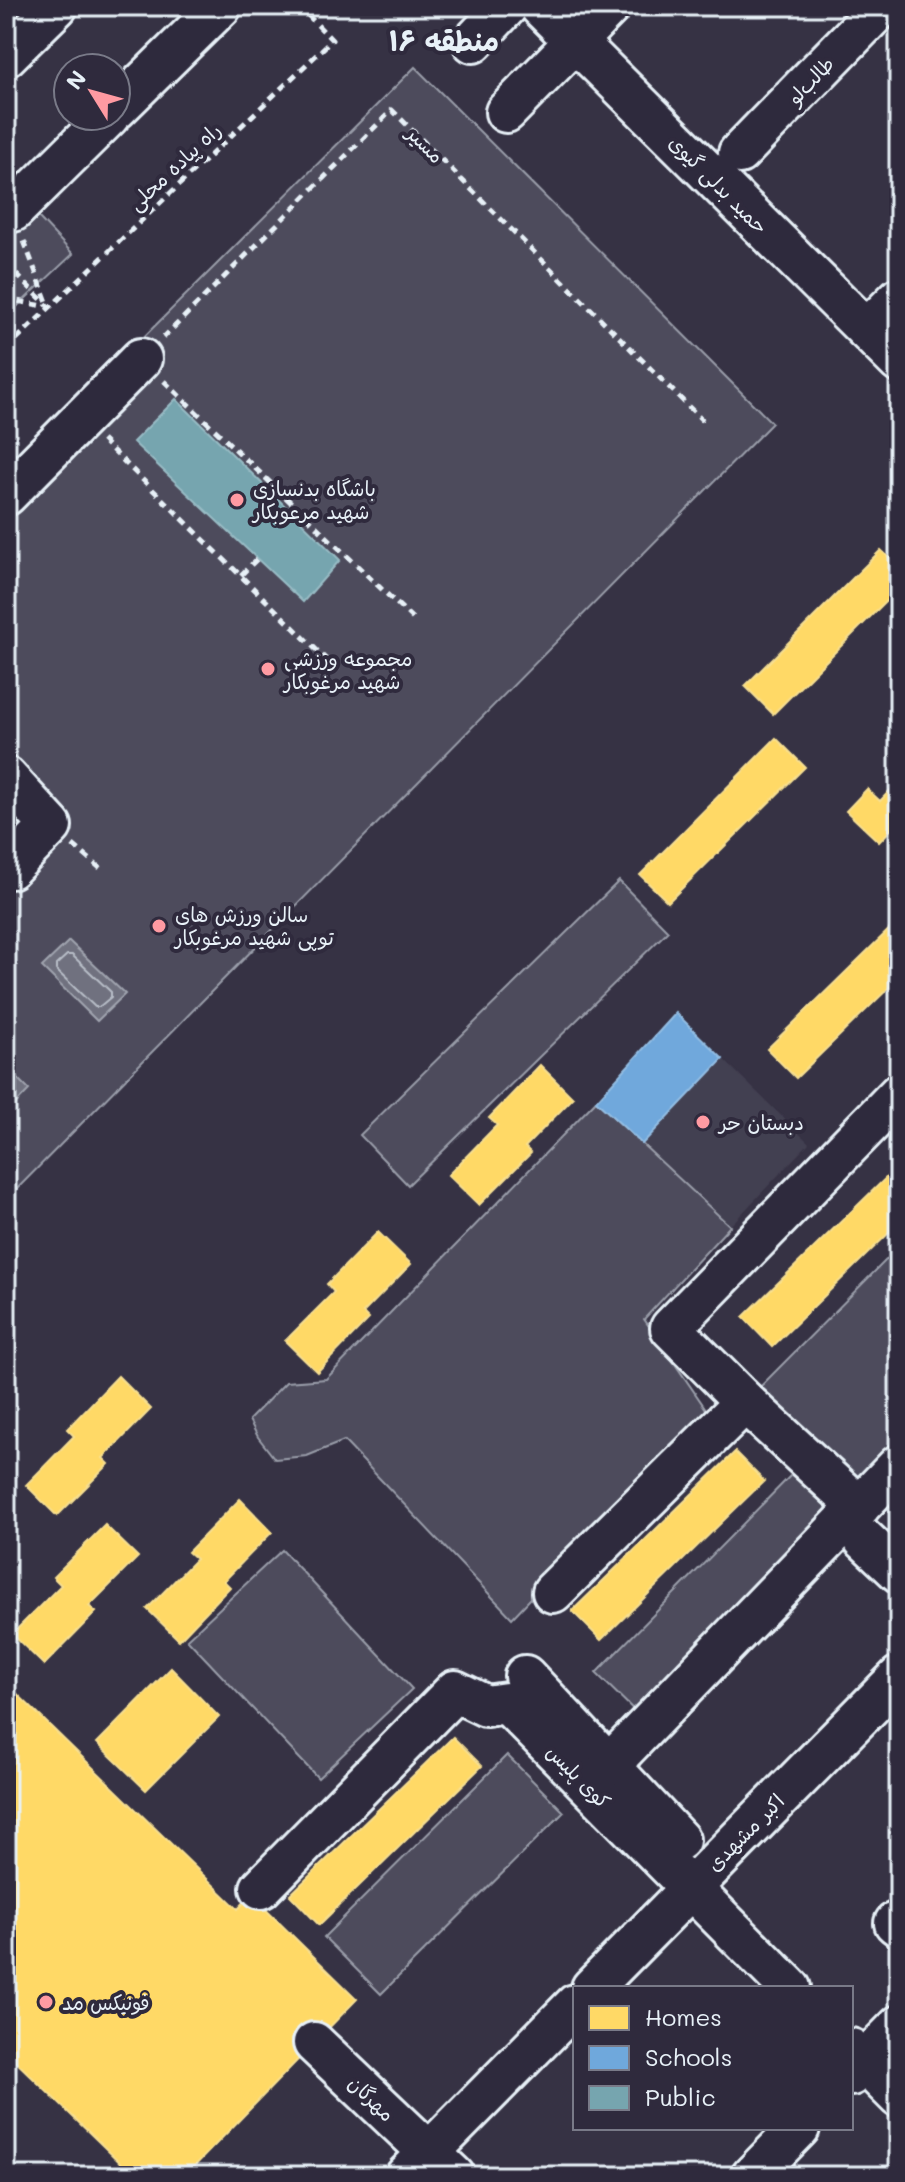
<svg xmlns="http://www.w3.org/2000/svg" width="905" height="2182" viewBox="0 0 905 2182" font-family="Mali,'Playpen Sans Arabic',sans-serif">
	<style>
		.built { fill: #433f51 }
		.green { fill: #4d4b5c; stroke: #9a9eaa; stroke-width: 2 }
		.water { fill: #70717f; stroke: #a0a4af; stroke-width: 2 }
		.homes { fill: #ffd966; stroke: #f8e092; stroke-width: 2 }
		.schools { fill: #6fa8dc; stroke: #93bee4; stroke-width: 2 }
		.public { fill: #76a5af; stroke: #98bcc5; stroke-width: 2 }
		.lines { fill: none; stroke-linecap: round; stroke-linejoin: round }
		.shore { stroke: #b8bec8; stroke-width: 2 }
		.minor-casing { stroke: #e8f1f8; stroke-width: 46 }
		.path { stroke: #e8f1f8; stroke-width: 5; stroke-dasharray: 8 6; stroke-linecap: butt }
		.minor { stroke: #2f2a3d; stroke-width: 40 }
		.poi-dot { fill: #ff9aa2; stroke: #2f2a3d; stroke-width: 3 }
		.labels { text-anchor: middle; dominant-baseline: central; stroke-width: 8; stroke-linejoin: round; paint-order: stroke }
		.street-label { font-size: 20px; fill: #e8f1f8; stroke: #2f2a3d }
		.poi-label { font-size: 20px; fill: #e8f1f8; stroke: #2f2a3d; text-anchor: start }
		.district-label { font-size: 28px; font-weight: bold; fill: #e8f1f8; stroke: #2f2a3d }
	</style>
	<rect width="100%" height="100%" fill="#363244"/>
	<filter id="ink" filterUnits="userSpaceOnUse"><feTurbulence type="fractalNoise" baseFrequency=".0125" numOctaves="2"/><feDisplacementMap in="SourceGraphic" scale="16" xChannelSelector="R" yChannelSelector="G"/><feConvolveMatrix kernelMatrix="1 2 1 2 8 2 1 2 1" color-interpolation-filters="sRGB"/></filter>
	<g filter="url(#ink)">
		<polygon class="built" points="676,1013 809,1143 730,1226 596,1101"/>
		<g class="green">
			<polygon points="415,67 772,423 6,1200 6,474"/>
			<polygon points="6,183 73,254 6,317"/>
			<polygon points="619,881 668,931 408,1185 360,1135"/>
			<polygon points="596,1101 730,1226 644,1319 708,1412 512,1618 344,1441 307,1456 275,1459 258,1437 249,1420 286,1382 326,1379"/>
			<polygon points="899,1247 899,1436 851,1484 757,1390"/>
			<polygon points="801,1465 848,1511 644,1720 596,1673"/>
			<polygon points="282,1550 412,1689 318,1778 187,1639"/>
			<polygon points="507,1755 564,1812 381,1994 324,1937"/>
		</g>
		<g class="water">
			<polygon points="69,941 125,994 97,1021 42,967"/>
			<polygon points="6,1067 29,1090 6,1114"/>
		</g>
		<g class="homes">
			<polygon points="881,550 899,567 899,588 773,714 745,686"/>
			<polygon points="776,738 805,767 668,902 640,875"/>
			<polygon points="899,781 899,821 879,842 846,811 867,789 880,801"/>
			<polygon points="899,920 899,978 796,1078 767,1049"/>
			<polygon points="540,1065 573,1098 525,1147 531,1153 479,1205 448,1175 497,1125 489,1118"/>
			<polygon points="899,1165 899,1223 772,1347 743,1317"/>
			<polygon points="378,1232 411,1264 363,1313 369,1319 317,1372 285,1341 334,1292 327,1284"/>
			<polygon points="118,1376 151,1409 103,1458 109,1464 57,1516 26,1485 74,1436 67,1429"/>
			<polygon points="735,1452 764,1481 601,1640 572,1611"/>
			<polygon points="240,1499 272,1532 224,1581 230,1587 179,1640 147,1609 196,1559 188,1552"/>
			<polygon points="105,1525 138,1557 89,1606 96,1612 44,1665 12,1634 61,1585 53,1577"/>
			<polygon points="171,1668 219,1717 146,1790 97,1743"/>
			<polygon points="6,1683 238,1909 251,1895 357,1999 185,2176 134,2176 6,2052"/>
			<polygon points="453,1737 482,1766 319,1925 290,1895"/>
		</g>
		<polygon class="schools" points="676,1013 723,1059 642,1144 596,1101"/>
		<polygon class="public" points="176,399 340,560 303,602 133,442"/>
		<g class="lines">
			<polygon class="shore" points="67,955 72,955 111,992 111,997 99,1007 95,1007 56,970 56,965"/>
			<g class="minor-casing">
				<g id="minor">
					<polyline points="540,6 899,362"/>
					<polyline points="473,42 507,6"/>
					<polyline points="6,56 57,6"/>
					<polyline points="116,109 221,6"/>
					<polyline points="506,112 610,6"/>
					<polyline points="739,153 882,6"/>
					<polyline points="13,211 109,116"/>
					<polyline points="867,330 899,298"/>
					<polyline points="6,495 141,359"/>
					<polyline points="6,777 51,826 10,868 6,868"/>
					<polyline points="859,1507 745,1402 671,1328 899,1094"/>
					<polyline points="864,1539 899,1572"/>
					<polyline points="553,1592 745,1402"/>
					<polyline points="525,1676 679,1840"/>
					<polyline points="609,1765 899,1465"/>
					<polyline points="261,1888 455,1691 486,1706 507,1703 790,1988"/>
					<polyline points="895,1923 899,1926"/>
					<polyline points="592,1988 899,1677"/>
					<polyline points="314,2043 454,2176"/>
					<polyline points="851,2049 899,2097"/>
					<polyline points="851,2075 899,2026"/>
					<polyline points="406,2176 575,2005"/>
					<polyline points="752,2176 799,2128"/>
				</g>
			</g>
			<g class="path">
				<polyline points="24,241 47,302"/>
				<polyline points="6,264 49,307 6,299"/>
				<polyline points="163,338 392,110 703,421"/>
				<polyline points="6,349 332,40 299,6"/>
				<polyline points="164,381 414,620"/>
				<polyline points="102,440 338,671"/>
				<polyline points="241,575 257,559"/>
				<polyline points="73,845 100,868"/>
			</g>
			<use href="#minor" class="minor"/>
		</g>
	</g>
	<g class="poi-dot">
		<circle cx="237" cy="500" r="8"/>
		<circle cx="268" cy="669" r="8"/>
		<circle cx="159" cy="926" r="8"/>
		<circle cx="703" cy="1122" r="8"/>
		<circle cx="46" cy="2002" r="8"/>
	</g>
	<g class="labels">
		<g class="street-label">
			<text transform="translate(810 80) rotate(-46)">طالب‌لو</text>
			<text transform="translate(426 144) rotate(45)">مسیر</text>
			<text transform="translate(174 166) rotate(-43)">راه پیاده محلی</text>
			<text transform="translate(719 184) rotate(45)">حمید بدلی گیوی</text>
			<text transform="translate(579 1776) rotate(45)">کوی پلیس</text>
			<text transform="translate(745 1832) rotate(-45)">اکبر مشهدی</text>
			<text transform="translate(372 2098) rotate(44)">مهرگان</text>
		</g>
		<g class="poi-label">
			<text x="253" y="488">باشگاه بدنسازی<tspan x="253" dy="23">شهید مرعوبکار</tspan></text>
			<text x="284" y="658">مجموعه ورزشی<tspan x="284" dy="23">شهید مرغوبکار</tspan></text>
			<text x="175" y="914">سالن ورزش های<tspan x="175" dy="23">توپی شهید مرغوبکار</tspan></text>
			<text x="719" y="1122">دبستان حر</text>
			<text x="62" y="2002">فونیکس مد</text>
		</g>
		<g class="district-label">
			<text x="444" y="40">منطقه ۱۶</text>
		</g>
	</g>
	<rect width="905" height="2182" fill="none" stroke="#2f2a3d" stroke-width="32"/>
	<rect x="16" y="16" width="873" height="2150" fill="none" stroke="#e8f1f8" stroke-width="3" filter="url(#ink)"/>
	<rect x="573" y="1986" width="280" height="144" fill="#2f2a3d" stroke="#797a88" stroke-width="2"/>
	<rect x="589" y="2006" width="40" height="24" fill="#ffd966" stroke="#797a88" stroke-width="2"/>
	<text x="645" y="2026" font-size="24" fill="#e8f1f8">Homes</text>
	<rect x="589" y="2046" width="40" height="24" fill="#6fa8dc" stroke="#797a88" stroke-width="2"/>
	<text x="645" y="2066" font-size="24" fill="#e8f1f8">Schools</text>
	<rect x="589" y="2086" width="40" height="24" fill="#76a5af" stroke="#797a88" stroke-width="2"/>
	<text x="645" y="2106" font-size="24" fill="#e8f1f8">Public</text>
	<g transform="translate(92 92) rotate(307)"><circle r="38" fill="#2f2a3d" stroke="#797a88" stroke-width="2"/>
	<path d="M0-6L14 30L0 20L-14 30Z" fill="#ff9aa2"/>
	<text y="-12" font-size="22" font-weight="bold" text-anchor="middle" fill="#e8f1f8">N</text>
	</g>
</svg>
